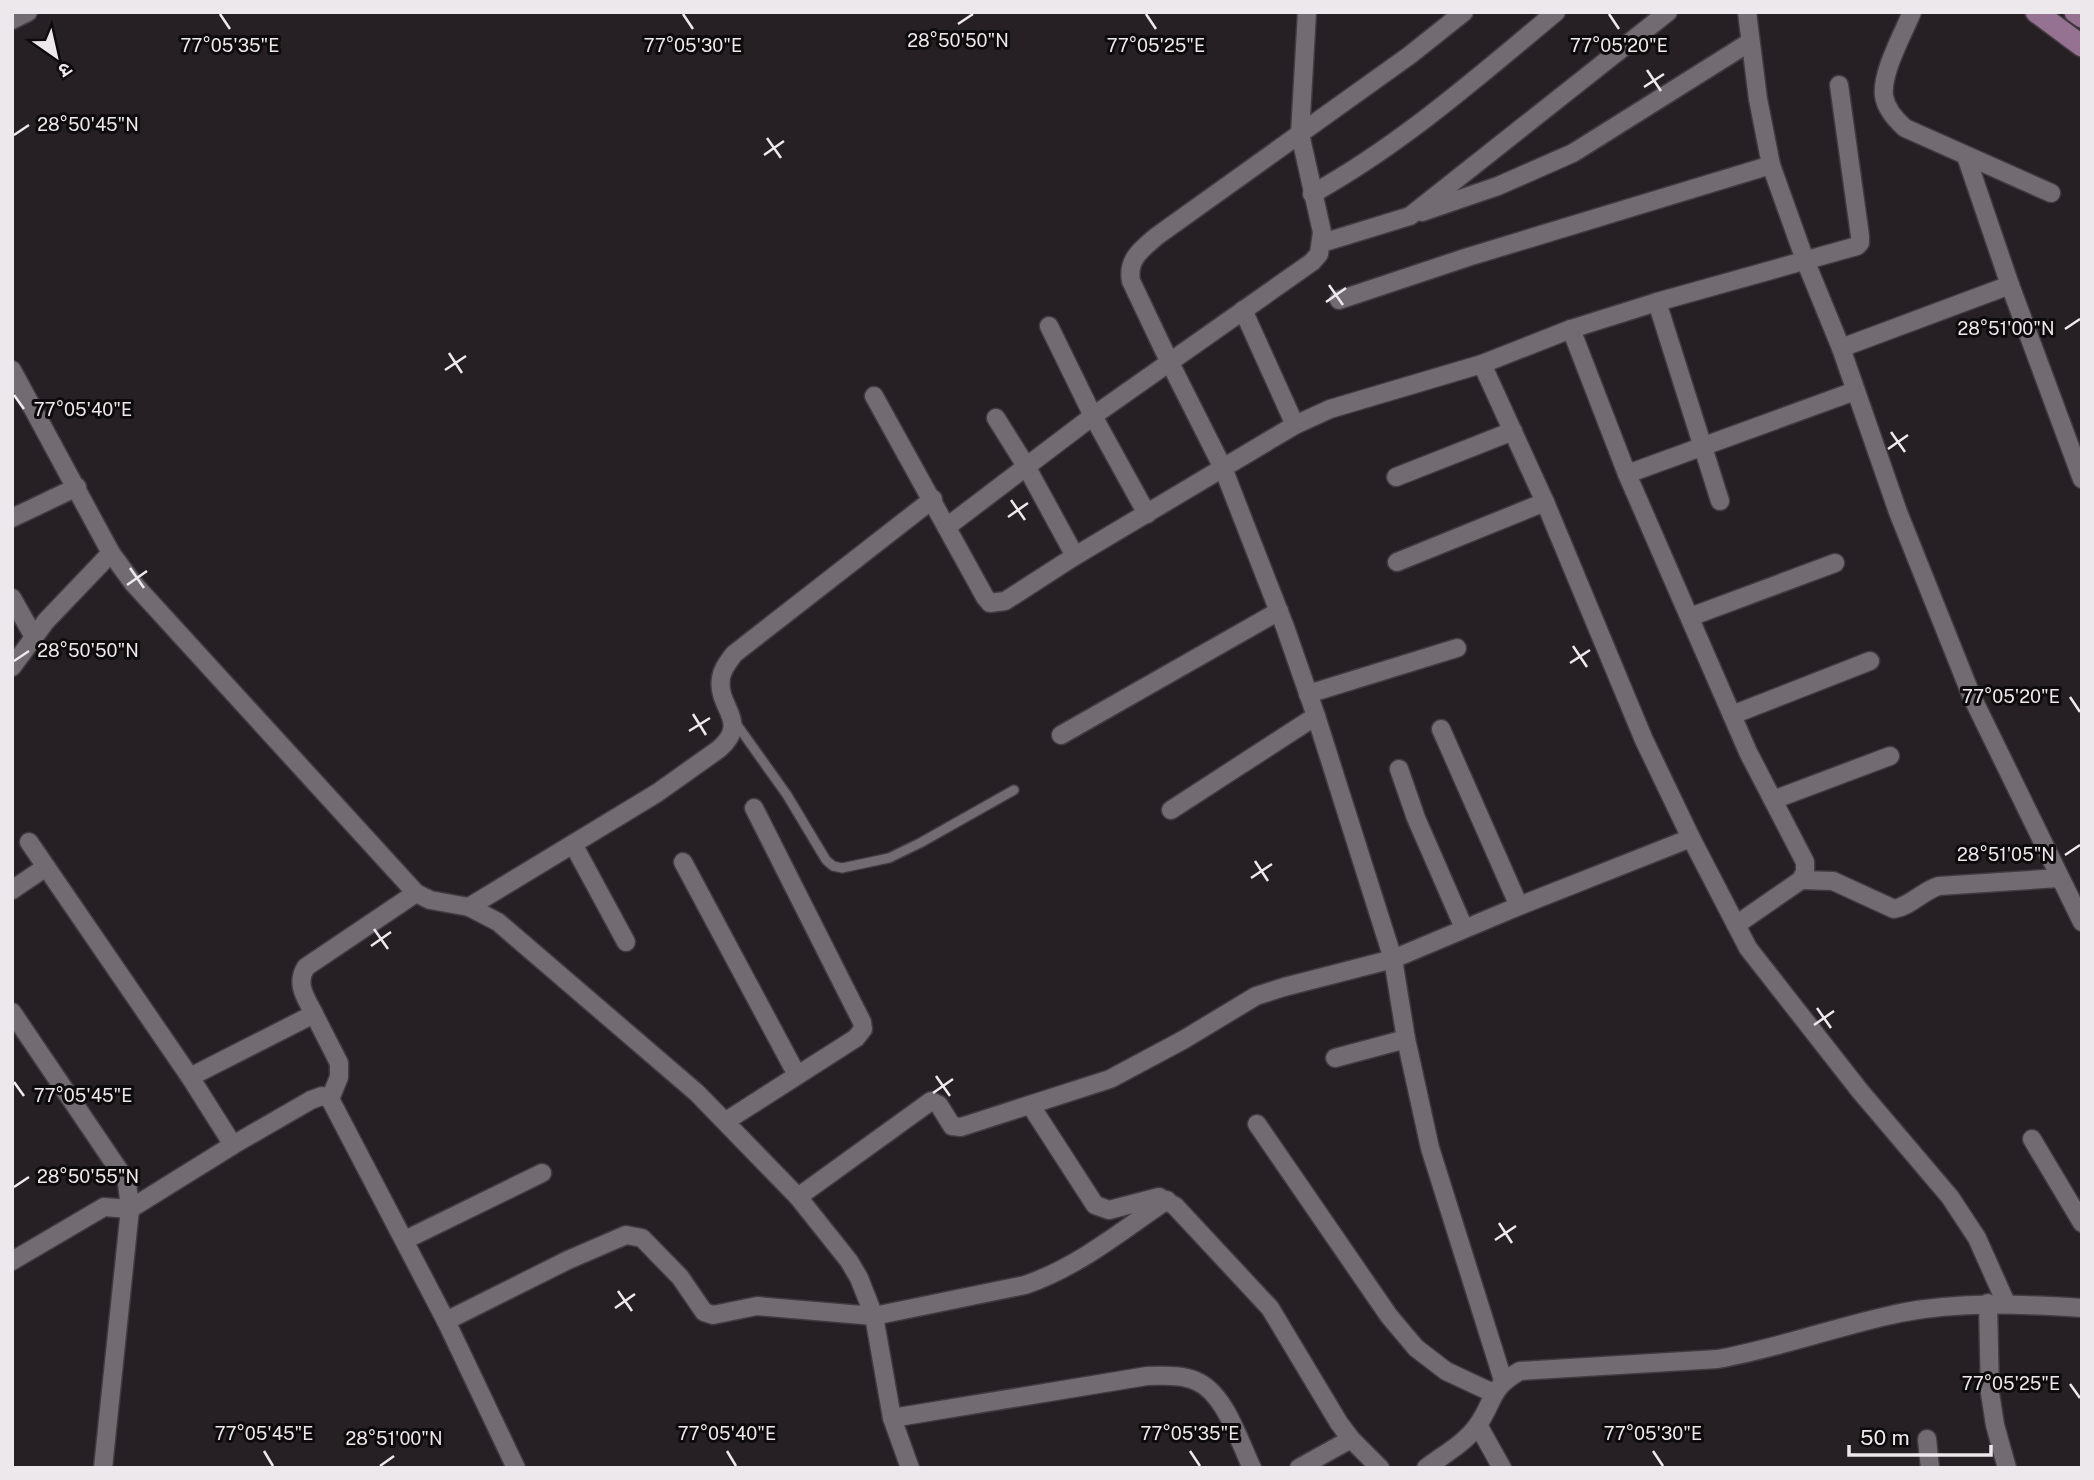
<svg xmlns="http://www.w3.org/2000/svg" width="2094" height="1480" viewBox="0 0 2094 1480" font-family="'Public Sans','Noto Sans Devanagari',sans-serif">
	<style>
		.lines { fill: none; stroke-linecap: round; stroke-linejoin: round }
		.lane-casing { stroke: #403b3f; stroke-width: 12 }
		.street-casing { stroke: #403b3f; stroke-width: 21 }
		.secondary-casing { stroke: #403b3f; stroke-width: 24 }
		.lane { stroke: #726b71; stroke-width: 9 }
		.street { stroke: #726b71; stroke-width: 18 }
		.secondary { stroke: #957291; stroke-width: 21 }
		.ticks { fill: none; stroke: #ece8eb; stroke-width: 2.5 }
		.ticks-label { font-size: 18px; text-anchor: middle; fill: #ece8eb; stroke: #0e0b0d; stroke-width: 6; stroke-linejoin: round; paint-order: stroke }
	</style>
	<rect width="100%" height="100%" fill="#262025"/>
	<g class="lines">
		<g class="lane-casing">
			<polyline id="lane" points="735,722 787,795 826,860 833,866 842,868 889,858 920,843 1014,790"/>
		</g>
		<g class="street-casing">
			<g id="street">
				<path d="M1464,12l-54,43 -253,181c-15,13 -30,23 -26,45l38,80 54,107 62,159 31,89 77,243 13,80 24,109 73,232"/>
				<polyline points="1747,12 1758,99 1771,165 1805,260 1841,348 1898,512 1972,697 2082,922"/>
				<path d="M1912,12c-9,22 -31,61 -28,84 2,13 12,24 21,32l146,65"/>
				<polyline points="12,20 28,12"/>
				<polyline points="1966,156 2010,285 2082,479"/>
				<path d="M1312,194c90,-50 166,-117 244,-182"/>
				<polyline points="1422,212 1498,186 1573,153 1750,42"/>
				<polyline points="1322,243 1410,216 1668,12"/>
				<polyline points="1339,300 1468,257 1771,165"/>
				<polyline points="1657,302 1720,501"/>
				<polyline points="1243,310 1295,425"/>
				<polyline points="1049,326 1093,416 1147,514"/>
				<polyline points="1571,329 1627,474 1748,752 1805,862 1805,872 1801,880 1736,925"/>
				<polyline points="1841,348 2010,285"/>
				<polyline points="1482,364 1545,502 1644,740 1691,838 1748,948 1860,1091 1950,1197 1977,1238 2006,1303"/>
				<polyline points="12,370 111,553 133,583 416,893 430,900 469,907 498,922 697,1093 798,1197 849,1261 859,1278 874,1316 892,1418 910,1468"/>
				<polyline points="874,396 985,597 990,603 1005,601 1075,556 1295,425 1330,409 1482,364 1571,329 1657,302 1857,246 1860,243 1860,236 1839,85"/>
				<polyline points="996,418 1026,466 1075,556"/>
				<polyline points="1627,474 1855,391"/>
				<polyline points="1396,477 1513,431"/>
				<polyline points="12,518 77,487"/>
				<polyline points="948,526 1093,416 1312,262 1319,254 1322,232 1300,134 1307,12"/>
				<polyline points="1397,562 1545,502"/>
				<polyline points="12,598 34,637"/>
				<polyline points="1690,617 1835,563"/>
				<polyline points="12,667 46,621 111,553"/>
				<polyline points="1308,694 1457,648"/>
				<polyline points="1732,715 1870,661"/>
				<polyline points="1441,729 1519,906"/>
				<polyline points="1061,735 1279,611"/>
				<polyline points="1399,769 1416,818 1464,928"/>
				<polyline points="1773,800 1890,756"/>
				<polyline points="1171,810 1316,716"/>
				<polyline points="29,842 190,1077 233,1145"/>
				<polyline points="573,844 626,942"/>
				<polyline points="683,862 797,1075"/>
				<path d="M1801,880l32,1 61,28c17,-3 28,-18 45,-23l121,-8"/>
				<polyline points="12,890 46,867"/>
				<path d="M469,907l188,-114 62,-44c32,-28 -3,-41 2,-71 1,-9 8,-17 13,-24l199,-155"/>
				<polyline points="12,1012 127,1182 130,1209 103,1468"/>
				<polyline points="314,1014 339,1063 339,1077 330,1099"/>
				<polyline points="1335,1058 1406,1039"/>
				<path d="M190,1077l124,-63c-8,-16 -19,-30 -8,-47l110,-74"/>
				<polyline points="1031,1106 1095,1205 1109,1210 1159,1197 1175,1206 1270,1308 1339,1423 1351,1439 1380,1468"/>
				<polyline points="726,1121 856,1038 863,1029 862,1022 754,808"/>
				<polyline points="1257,1124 1389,1316 1416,1348 1446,1371 1493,1393"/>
				<polyline points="2032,1139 2082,1223"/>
				<polyline points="798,1197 931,1101 939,1105 952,1126 961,1127 1110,1079 1183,1040 1256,996 1284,987 1393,959 1519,906 1691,838"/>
				<polyline points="405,1240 542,1173"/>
				<polyline points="12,1261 104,1207 130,1209 233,1145 311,1100 322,1096 330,1099 446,1321 516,1468"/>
				<polyline points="1988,1303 1990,1393 1995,1425 2007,1468"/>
				<path d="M446,1321l122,-61 58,-25 16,3 38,39 24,35 9,3 44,-9 117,10 151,-31c53,-18 96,-54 142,-85"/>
				<path d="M892,1418l255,-42c16,0 34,-2 49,5 29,12 43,60 56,87"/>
				<polyline points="1478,1425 1502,1468"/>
				<polyline points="1927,1439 1930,1468"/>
				<polyline points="1299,1468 1351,1439"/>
				<path d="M1426,1468c17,-13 39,-25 51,-42 18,-25 12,-38 43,-55l198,-12c61,-11 120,-33 182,-46 61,-12 120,-9 182,-5"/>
			</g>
		</g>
		<g class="secondary-casing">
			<g id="secondary">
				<polyline points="2036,12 2082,46"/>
				<polyline points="2075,12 2082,17"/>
			</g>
		</g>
		<use href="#lane" class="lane"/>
		<use href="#street" class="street"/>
		<use href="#secondary" class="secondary"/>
	</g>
	<path class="ticks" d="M220,14l10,15M683,14l10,15M1146,14l10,15M1609,14l10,15M958,24l15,-10M1647,70l14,21M1644,87l20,-13M14,135l15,-10M767,138l14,20M764,155l20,-14M1329,285l14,20M1326,302l20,-14M2065,329l15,-10M449,353l13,20M445,370l21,-14M14,395l10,14M1891,432l14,20M1888,449l20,-14M1011,500l14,20M1008,517l20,-14M130,568l14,20M127,585l20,-14M1573,646l14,21M14,661l15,-10M1570,663l20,-13M2070,697l10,15M693,714l13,21M689,731l21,-13M2065,855l15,-10M1255,861l13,20M1251,878l21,-14M374,929l14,20M371,946l20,-14M1817,1008l14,20M1814,1025l20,-14M936,1076l14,20M14,1082l10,14M933,1093l20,-14M14,1187l15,-10M1499,1223l13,20M1495,1240l21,-14M618,1291l14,20M615,1308l20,-14M2070,1384l10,14M264,1451l9,15M727,1451l9,15M1190,1451l10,15M1653,1451l10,15M380,1466l14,-10"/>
	<g class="ticks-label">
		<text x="958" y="47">28°50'50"N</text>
		<text x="230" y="52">77°05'35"E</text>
		<text x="693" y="52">77°05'30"E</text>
		<text x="1156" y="52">77°05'25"E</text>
		<text x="1619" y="52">77°05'20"E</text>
		<text x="88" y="131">28°50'45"N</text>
		<text x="2006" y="335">28°51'00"N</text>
		<text x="83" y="416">77°05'40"E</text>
		<text x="88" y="657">28°50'50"N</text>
		<text x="2011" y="703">77°05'20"E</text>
		<text x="2006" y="861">28°51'05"N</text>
		<text x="83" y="1102">77°05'45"E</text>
		<text x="88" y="1183">28°50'55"N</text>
		<text x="2011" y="1390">77°05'25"E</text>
		<text x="264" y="1440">77°05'45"E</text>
		<text x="727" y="1440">77°05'40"E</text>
		<text x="1190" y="1440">77°05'35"E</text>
		<text x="1653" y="1440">77°05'30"E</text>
		<text x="394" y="1445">28°51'00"N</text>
	</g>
	<rect width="2094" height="1480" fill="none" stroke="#ece8eb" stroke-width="28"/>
	<g transform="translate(56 56) rotate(146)" stroke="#0e0b0d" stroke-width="5" paint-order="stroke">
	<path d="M0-5L12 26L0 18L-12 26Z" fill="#ece8eb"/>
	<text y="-10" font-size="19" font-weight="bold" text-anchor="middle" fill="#ece8eb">उ</text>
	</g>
	<path d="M1849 1445v10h142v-10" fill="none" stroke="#ece8eb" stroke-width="3.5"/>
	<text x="1860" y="1445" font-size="21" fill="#ece8eb" stroke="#0e0b0d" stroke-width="5" paint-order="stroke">50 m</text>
</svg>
